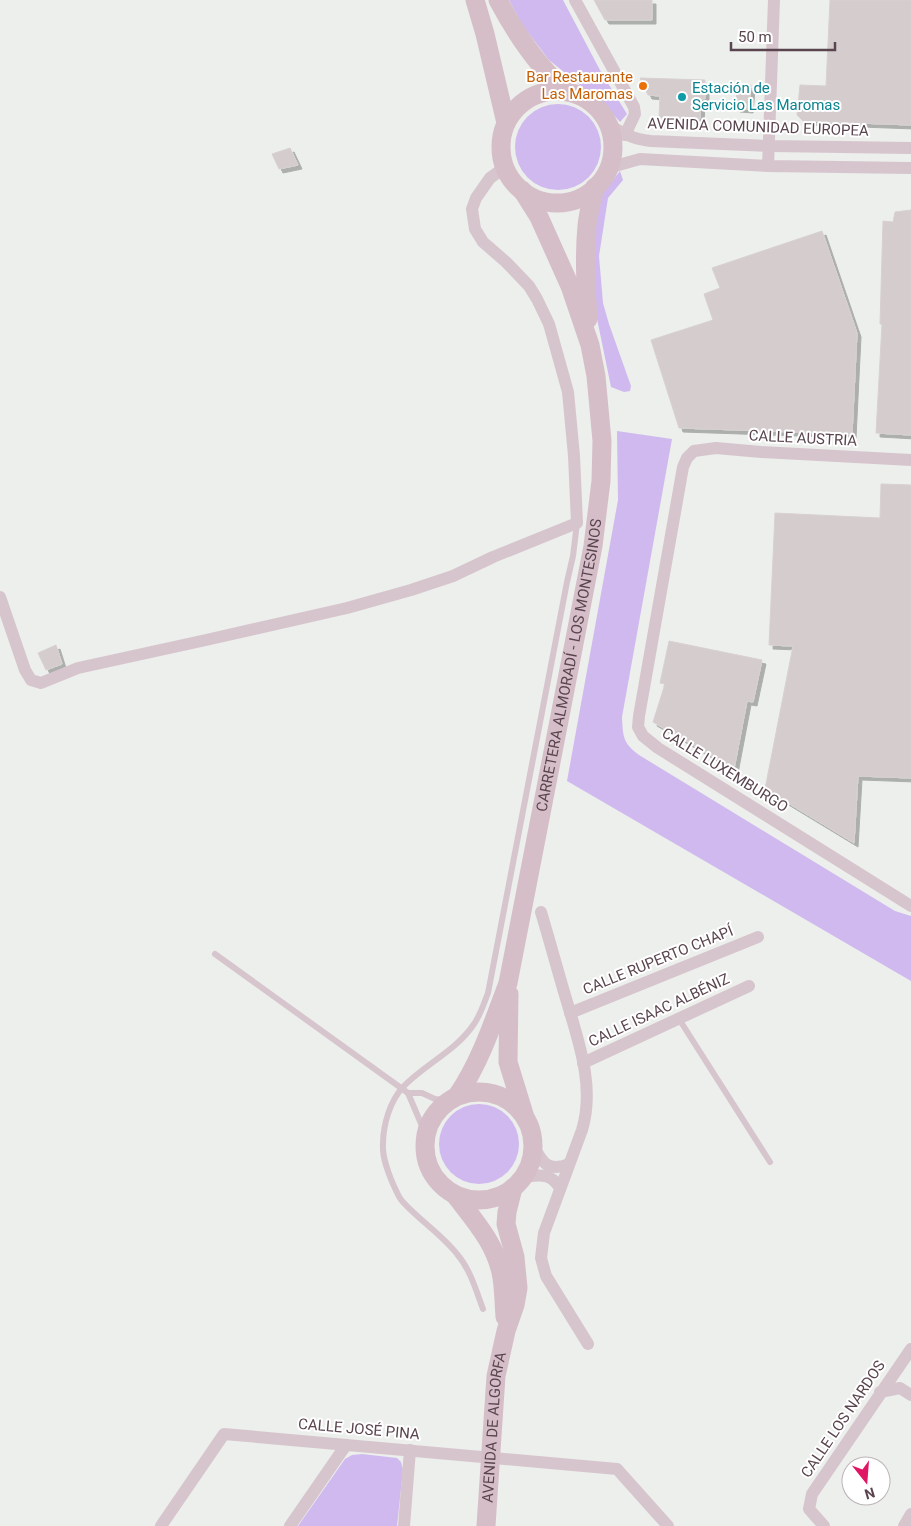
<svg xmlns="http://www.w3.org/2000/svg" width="911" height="1526" viewBox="0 0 911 1526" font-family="Roboto,sans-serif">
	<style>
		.green { fill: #d0b9ef }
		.building { fill: #d5ccce; stroke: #d8d0d2; filter: url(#shadow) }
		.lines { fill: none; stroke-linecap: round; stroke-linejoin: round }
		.lane { stroke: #d7c5ce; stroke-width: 6 }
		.street { stroke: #d7c5ce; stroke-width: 12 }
		.secondary { stroke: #d6bec9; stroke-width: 19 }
		.food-dot { fill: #e8710a; stroke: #fff; stroke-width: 2 }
		.culture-dot { fill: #0f9aa8; stroke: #fff; stroke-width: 2 }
		.labels { text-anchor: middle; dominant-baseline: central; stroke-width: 4; stroke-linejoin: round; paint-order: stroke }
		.food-label { font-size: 15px; fill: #c56008; stroke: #fff; text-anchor: end }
		.culture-label { font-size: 15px; fill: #0d838f; stroke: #fff; text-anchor: start }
		.street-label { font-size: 15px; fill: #5a454f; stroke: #fff }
	</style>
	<defs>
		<filter id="shadow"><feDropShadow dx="4" dy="4" stdDeviation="0" flood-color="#0004"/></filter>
	</defs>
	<rect width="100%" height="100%" fill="#ecefec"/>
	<g class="green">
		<polygon points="509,0 563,0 601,72 627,114 620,122 606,106 549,60 523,26"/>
		<circle cx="558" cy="147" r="43"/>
		<polygon points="620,171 623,180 608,198 599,256 603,303 609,324 631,386 630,391 624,392 611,387 594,304 592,239 600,196"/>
		<path d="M617,431l55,8 -50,278c1,20 1,26 17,38l256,156 16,5v65l-344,-200 51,-281z"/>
		<circle cx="479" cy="1144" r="40"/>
		<polygon points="362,1454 397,1458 401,1462 403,1470 397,1526 298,1526 345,1459 352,1455"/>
	</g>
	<g class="building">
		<polygon points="594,0 652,0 652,20 605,20"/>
		<polygon points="830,0 911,0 911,125 803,121 797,115 800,85 826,86"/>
		<polygon points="640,78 705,80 705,99 701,99 700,119 659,118 660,96 648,95"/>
		<polygon points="737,84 751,85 749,109 736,108"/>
		<polygon points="290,148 298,165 279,169 272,154"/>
		<polygon points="911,210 911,435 876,433 882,324 880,324 883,221 893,222 895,212"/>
		<polygon points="822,231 857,333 852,434 679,428 651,340 713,320 704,294 720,288 712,268"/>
		<polygon points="881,484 911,485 911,778 858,776 854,843 765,789 793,646 769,645 775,513 880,518"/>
		<polygon points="669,641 762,660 753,702 747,701 734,769 653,722 665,684 660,683"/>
		<polygon points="56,645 62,664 46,670 38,653"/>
	</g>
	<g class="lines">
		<g class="lane">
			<polyline points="215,954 408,1093 425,1133"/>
			<polyline points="679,1019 770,1162"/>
			<polyline points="408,1093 422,1093 435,1099 449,1100"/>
			<path d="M483,1309c-7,-19 -13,-40 -26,-55 -16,-20 -38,-34 -55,-53 -4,-5 -6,-11 -9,-17 -5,-12 -11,-27 -10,-40 0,-19 7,-43 20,-57 22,-23 53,-36 71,-63 7,-10 10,-21 14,-31l79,-411 6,-26 4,-33"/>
		</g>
		<g class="street">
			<polyline points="575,0 634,107 635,114 625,135"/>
			<path d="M608,124c15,10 25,15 43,17l119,5 141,2"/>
			<polyline points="768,166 774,0"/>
			<polyline points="608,168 640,159 768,166 911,168"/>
			<polyline points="911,460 761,452 716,448 694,451 687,458 683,467 639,716 638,727 643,736 658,748 911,906"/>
			<polyline points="0,597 25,670 31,680 41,683 78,668 206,640 347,608 411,590 453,576 493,557 577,523 574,456 568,392 549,324 537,299 529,286 506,262 483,242 475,229 472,209 476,198 490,178 504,168"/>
			<path d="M541,912c9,30 17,60 26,90 12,41 28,85 15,128l-38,103 -3,25 5,18 42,68"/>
			<polyline points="570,1013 758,937"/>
			<polyline points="583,1063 749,986"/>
			<path d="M533,1145c10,19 15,27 36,19"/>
			<path d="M523,1177c17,-2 27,-5 37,11"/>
			<polyline points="880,1392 900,1388 911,1395"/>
			<polyline points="161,1526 224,1434 617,1469 668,1526"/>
			<polyline points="290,1526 346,1445"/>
			<polyline points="404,1526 410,1450"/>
			<polyline points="824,1526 809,1509 812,1494 911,1349"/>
			<polyline points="904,1526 911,1514"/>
		</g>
		<g class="secondary">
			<polyline points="475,0 485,34 506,123"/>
			<path d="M498,0c18,34 40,67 69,92"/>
			<circle cx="557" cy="147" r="56"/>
			<path d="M588,319c-2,-31 -4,-62 -1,-93 1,-13 5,-26 8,-39"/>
			<polyline points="509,994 508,1062 524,1114"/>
			<circle cx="479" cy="1146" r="54"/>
			<path id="s1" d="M457,1096c23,-33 37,-76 51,-113l85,-437 8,-65 1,-40 -6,-65 -6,-31 -20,-59 -31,-69 -17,-27"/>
			<path d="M455,1195c20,26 42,50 47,83 2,13 2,26 3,39"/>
			<path id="s2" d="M486,1526l10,-150 10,-45 9,-26 3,-17 -3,-31 -9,-33 1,-12 6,-24"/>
		</g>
	</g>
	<circle class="food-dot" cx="643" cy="86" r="5"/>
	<circle class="culture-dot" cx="682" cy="97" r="5"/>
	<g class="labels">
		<g class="food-label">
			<text x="633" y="77">Bar Restaurante<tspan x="633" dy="17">Las Maromas</tspan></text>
		</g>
		<g class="culture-label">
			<text x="692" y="88">Estación de<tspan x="692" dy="17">Servicio Las Maromas</tspan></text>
		</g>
		<g class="street-label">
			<text transform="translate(758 127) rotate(2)">AVENIDA COMUNIDAD EUROPEA</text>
			<text transform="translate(803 438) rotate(3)">CALLE AUSTRIA</text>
			<text stroke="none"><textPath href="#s1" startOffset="448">CARRETERA ALMORADÍ - LOS MONTESINOS</textPath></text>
			<text transform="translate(725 770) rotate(32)">CALLE LUXEMBURGO</text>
			<text transform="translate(658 960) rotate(-22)">CALLE RUPERTO CHAPÍ</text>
			<text transform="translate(659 1010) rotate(-25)">CALLE ISAAC ALBÉNIZ</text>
			<text transform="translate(843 1419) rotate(-56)">CALLE LOS NARDOS</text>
			<text stroke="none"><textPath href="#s2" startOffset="99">AVENIDA DE ALGORFA</textPath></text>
			<text transform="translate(359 1429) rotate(5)">CALLE JOSÉ PINA</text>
		</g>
	</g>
	<g transform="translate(866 1481) rotate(163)"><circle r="24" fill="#ffffff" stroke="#bdb5b9"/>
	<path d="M0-4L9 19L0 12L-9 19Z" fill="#e01665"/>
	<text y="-8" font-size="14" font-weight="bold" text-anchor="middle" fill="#5a454f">N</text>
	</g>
	<path d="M731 42v8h104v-8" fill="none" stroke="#5a454f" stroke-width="2.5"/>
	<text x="738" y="42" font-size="15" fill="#5a454f" stroke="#ffffff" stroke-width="4" paint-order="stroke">50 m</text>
</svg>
